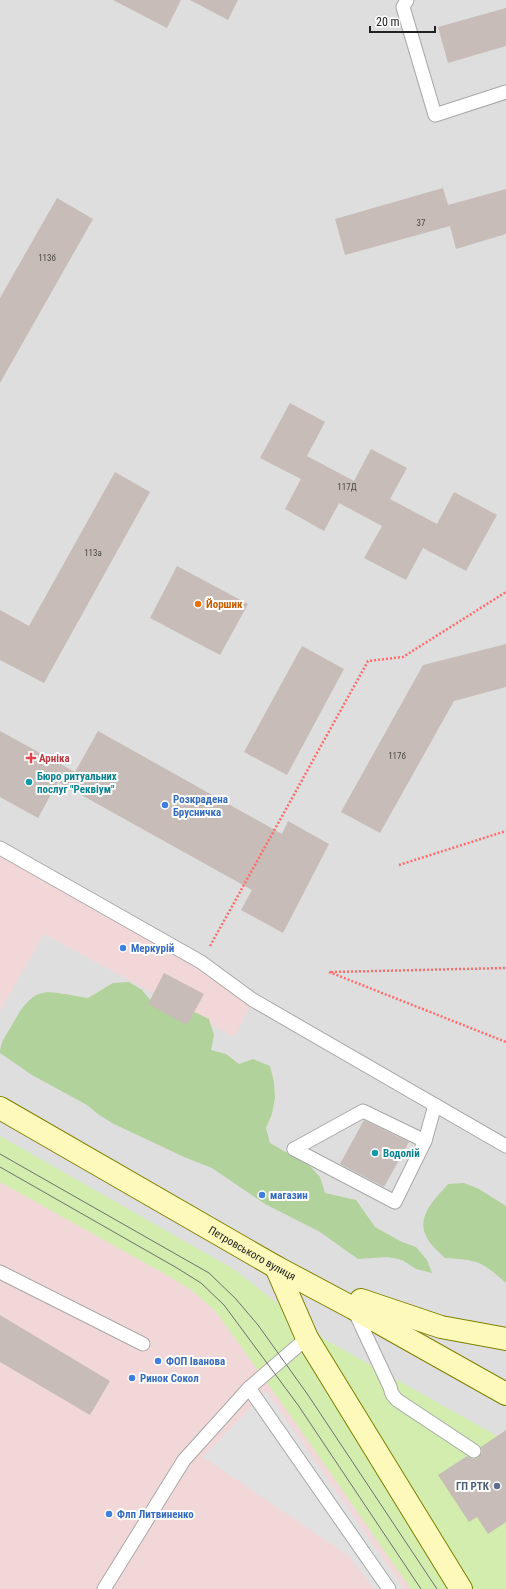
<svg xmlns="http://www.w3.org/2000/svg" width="506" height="1589" viewBox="0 0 506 1589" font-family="'Roboto Condensed',sans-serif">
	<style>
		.residential { fill: #dfdede }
		.commercial { fill: #f2d7d9 }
		.grass { fill: #d2edad }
		.forest { fill: #b1d29b }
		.parking { fill: #e1e1e1 }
		.building { fill: #c7bcb7 }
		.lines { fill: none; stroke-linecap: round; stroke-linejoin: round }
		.service-casing { stroke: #a8a8a8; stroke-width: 15 }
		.secondary-casing { stroke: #7e8001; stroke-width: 24 }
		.path { stroke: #ff6c6c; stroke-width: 2.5; stroke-dasharray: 2 2; stroke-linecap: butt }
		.service { stroke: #fff; stroke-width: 13 }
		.secondary { stroke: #fcf9bb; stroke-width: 22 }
		.tram { stroke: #6f6f6f; stroke-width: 1 }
		.food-dot { fill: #e8710a; stroke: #fff; stroke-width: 1.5 }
		.health-dot { fill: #e0444e; stroke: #fff; stroke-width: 1.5 }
		.culture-dot { fill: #0f9aa8; stroke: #fff; stroke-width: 1.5 }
		.shop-dot { fill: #3f7fe0; stroke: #fff; stroke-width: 1.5 }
		.service-dot { fill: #5c6f8a; stroke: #fff; stroke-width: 1.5 }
		.labels { text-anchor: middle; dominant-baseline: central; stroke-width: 4; stroke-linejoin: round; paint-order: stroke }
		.number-label { font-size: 9px; fill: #4a4846 }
		.food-label { font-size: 11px; font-weight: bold; fill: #c56008; stroke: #fff; text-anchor: start }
		.health-label { font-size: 11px; font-weight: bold; fill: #be3a42; stroke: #fff; text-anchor: start }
		.culture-label { font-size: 11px; font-weight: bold; fill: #0d838f; stroke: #fff; text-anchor: start }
		.shop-label { font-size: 11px; font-weight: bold; fill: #366cbe; stroke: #fff; text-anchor: start }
		.street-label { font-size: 11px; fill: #212121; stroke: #fff }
		.service-label { font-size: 11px; font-weight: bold; fill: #4e5e75; stroke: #fff; text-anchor: end }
	</style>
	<rect width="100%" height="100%" fill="#f2ede8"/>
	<rect class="residential" x="0" y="0" width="506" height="1589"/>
	<g class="commercial">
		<polygon points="0,848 253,1000 234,1037 44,934 0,1011"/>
		<polygon points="0,1182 172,1278 194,1292 216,1312 288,1412 411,1589 0,1589"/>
	</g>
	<polygon class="grass" points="0,1136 235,1270 317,1335 506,1441 506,1589 411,1589 288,1412 216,1312 194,1292 172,1278 0,1182"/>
	<g class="forest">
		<path d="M129,982l13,8 9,11 31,5 27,13 5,16 -3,15 15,4 13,10 14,-5 17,7 4,16 1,16 -3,16 -6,14 4,15 40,23 10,11 5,16 31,7 19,27 27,15 14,5 11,13 5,13 -16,-4 -14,-9 -14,-3 -30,2 -38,-27 -55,-28 -53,-36 -28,-11 -70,-33 -15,-9 -12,-10 -55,-30 -32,-22c0,-11 7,-19 12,-28 24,-44 34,-33 76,-27l25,-15z"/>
		<path d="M464,1183l15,6 27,17v77c-25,-22 -27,-23 -61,-25 -6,-6 -15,-13 -19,-22 -10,-20 10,-38 22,-52z"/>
	</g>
	<polygon class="parking" points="266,1391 404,1589 374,1589 349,1556 203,1457"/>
	<g class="building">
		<polygon points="113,0 181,0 167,28"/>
		<polygon points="190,0 238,0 228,20"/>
		<polygon points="506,8 506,46 448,63 438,27"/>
		<polygon points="443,188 448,205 506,189 506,234 456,249 450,226 345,255 335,219"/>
		<polygon points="57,198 93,219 0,383 0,298"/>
		<polygon points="290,403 325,422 307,456 354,481 371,449 407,468 390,499 437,524 454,492 497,515 466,571 423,548 406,580 364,558 382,526 339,503 324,531 285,509 301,479 260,458"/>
		<polygon points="115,472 150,492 44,683 0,660 0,610 29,626"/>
		<polygon points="177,566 248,604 220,655 150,618"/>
		<polygon points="506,644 506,687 454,701 380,833 341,812 423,665"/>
		<polygon points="302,646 344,669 287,775 244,752"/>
		<polygon points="0,731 75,772 98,731 282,834 288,821 329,844 283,933 241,910 252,890 58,782 38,818 0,797"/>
		<polygon points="164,973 204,994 187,1025 148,1004"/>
		<polygon points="364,1120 409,1142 384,1187 340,1164"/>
		<polygon points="0,1315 110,1381 90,1415 0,1362"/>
		<polygon points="506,1430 506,1522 488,1534 477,1517 469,1522 438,1475 467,1456 473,1459 478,1458 482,1452 481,1447"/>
	</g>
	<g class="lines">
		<g class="service-casing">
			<g id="service">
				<polyline points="407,0 403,7 435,115 506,92"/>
				<polyline points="0,848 201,962 253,1000 506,1146"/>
				<polyline points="294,1149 395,1202 425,1141 435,1105"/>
				<polyline points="294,1149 363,1111 425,1141"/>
				<polyline points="0,1272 143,1344"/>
				<polyline points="354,1310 390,1387 392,1394 397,1400 474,1451"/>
				<polyline points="307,1338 249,1388 389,1589"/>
				<polyline points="104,1589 184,1460 249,1388"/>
			</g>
		</g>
		<g class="secondary-casing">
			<g id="secondary">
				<path id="s1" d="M0,1108l276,159 77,41 153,86"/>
				<polyline points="276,1267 307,1338 461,1589"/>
				<polyline points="361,1300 441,1327 506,1339"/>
			</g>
		</g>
		<g class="path">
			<polyline points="399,865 506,831"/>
			<polyline points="210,946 368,661 403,657 506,592"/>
			<polyline points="329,972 506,1042"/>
			<polyline points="331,972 506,968"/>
		</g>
		<use href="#service" class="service"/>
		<use href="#secondary" class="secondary"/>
		<g class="tram">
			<polyline points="0,1154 209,1273 235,1298 258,1325 308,1395 437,1589"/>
			<polyline points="0,1167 177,1268 201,1283 224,1305 298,1405 421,1589"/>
		</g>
	</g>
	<circle class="food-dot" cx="198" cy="604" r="4"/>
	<path class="health-dot" d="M29 752h4v4h4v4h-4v4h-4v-4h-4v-4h4z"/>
	<g class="culture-dot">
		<circle cx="29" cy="782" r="4"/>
		<circle cx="375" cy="1153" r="4"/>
	</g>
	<g class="shop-dot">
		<circle cx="165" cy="805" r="4"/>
		<circle cx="123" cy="948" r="4"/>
		<circle cx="262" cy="1195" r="4"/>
		<circle cx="158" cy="1361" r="4"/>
		<circle cx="132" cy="1378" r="4"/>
		<circle cx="109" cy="1514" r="4"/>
	</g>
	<circle class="service-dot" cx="497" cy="1486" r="4"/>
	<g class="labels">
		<g class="number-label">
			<text x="421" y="223">37</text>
			<text x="47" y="258">113б</text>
			<text x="347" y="487">117Д</text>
			<text x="93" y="553">113а</text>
			<text x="397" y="756">117б</text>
		</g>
		<g class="food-label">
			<text x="206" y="604">Йоршик</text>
		</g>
		<g class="health-label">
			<text x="39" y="758">Арніка</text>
		</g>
		<g class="culture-label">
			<text x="37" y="776">Бюро ритуальних<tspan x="37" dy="13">послуг "Реквіум"</tspan></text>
			<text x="383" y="1153">Водолій</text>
		</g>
		<g class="shop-label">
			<text x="173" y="799">Розкрадена<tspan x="173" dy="13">Брусничка</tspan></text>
			<text x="131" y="948">Меркурій</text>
			<text x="270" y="1195">магазин</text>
			<text x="166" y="1361">ФОП Іванова</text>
			<text x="140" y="1378">Ринок Сокол</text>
			<text x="117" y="1514">Флп Литвиненко</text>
		</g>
		<g class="street-label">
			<text stroke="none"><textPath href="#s1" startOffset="291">Петровського вулиця</textPath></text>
		</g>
		<g class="service-label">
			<text x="489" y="1486">ГП РТК</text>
		</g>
	</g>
	<path d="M370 26v6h65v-6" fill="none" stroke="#212121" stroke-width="2"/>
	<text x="376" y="26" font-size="12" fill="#212121" stroke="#ffffff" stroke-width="3" paint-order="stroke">20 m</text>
</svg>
